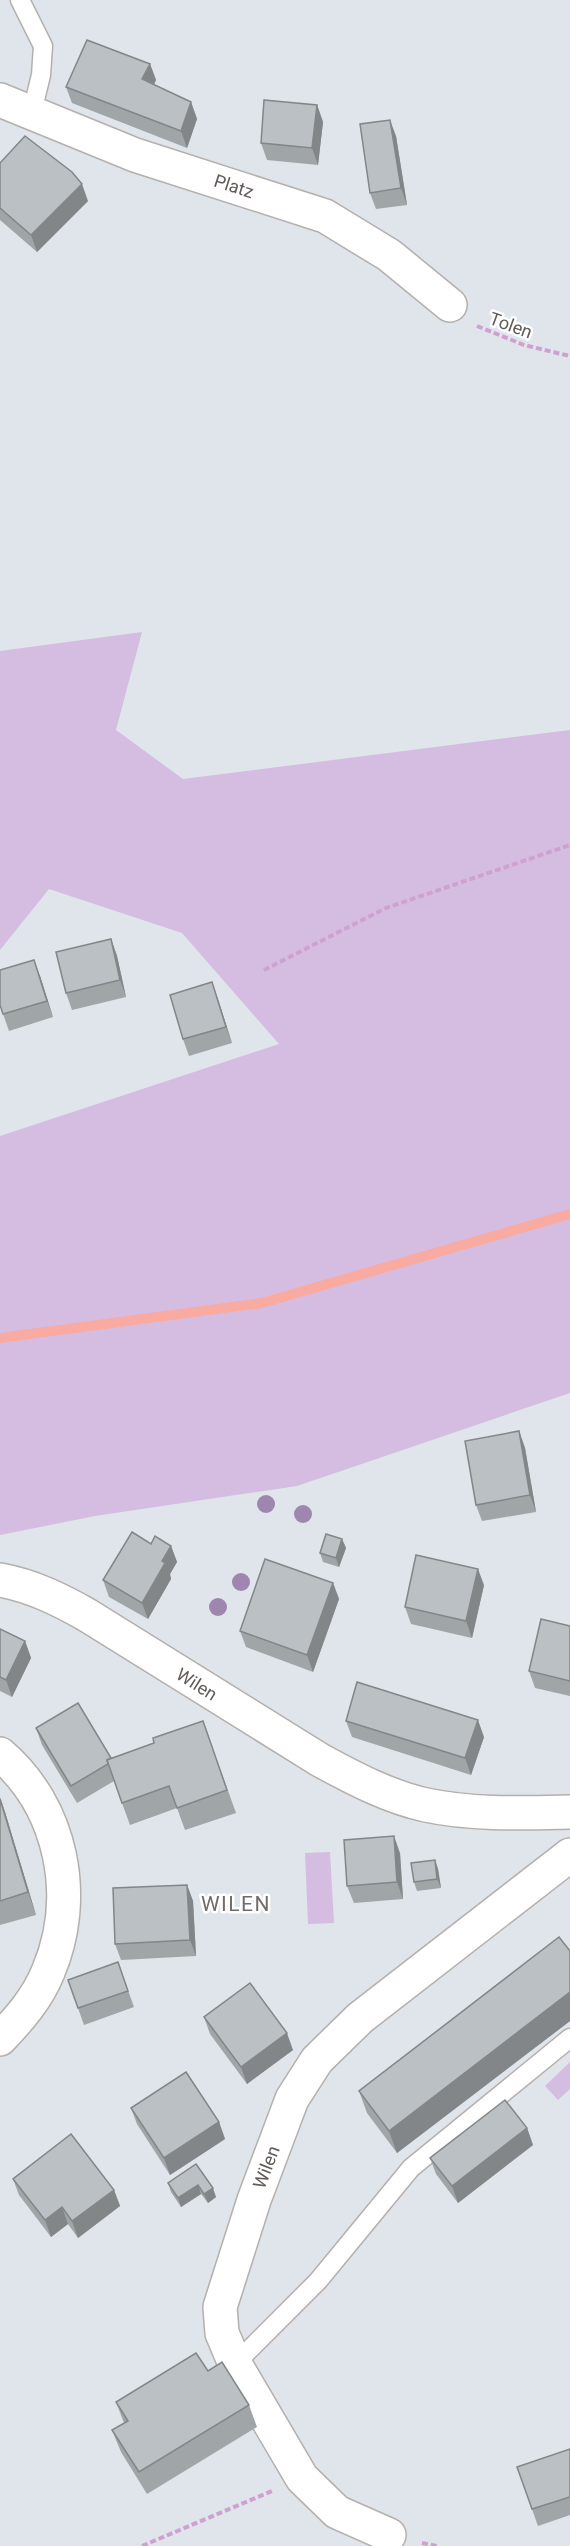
<svg xmlns="http://www.w3.org/2000/svg" width="570" height="2546" viewBox="0 0 570 2546" font-family="Roboto,sans-serif">
	<style>
		.green { fill: #d5bde1 }
		.lines { fill: none; stroke-linecap: round; stroke-linejoin: round }
		.stream { stroke: #f9aba1; stroke-width: 10 }
		.lane-casing { stroke: #b5afad; stroke-width: 21 }
		.street-casing { stroke: #b5afad; stroke-width: 36 }
		.secondary-casing { stroke: #b5afac; stroke-width: 36 }
		.path { stroke: #cfa1d2; stroke-width: 4; stroke-dasharray: 6 3; stroke-linecap: butt }
		.lane { stroke: #fff; stroke-width: 18 }
		.street { stroke: #fff; stroke-width: 33 }
		.secondary { stroke: #fff; stroke-width: 33 }
		.tree { fill: #9f86af }
		.wall { fill: #a0a5a8 }
		.shaded-wall { fill: #828688 }
		.building { fill: #bac0c3; stroke: #828688; stroke-width: 1.5 }
		.labels { text-anchor: middle; dominant-baseline: central; stroke-width: 5; stroke-linejoin: round; paint-order: stroke }
		.street-label { font-size: 18px; fill: #605a58; stroke: #fff }
		.quarter-label { font-size: 21px; letter-spacing: 1.5px; fill: #716b69; stroke: #fff }
	</style>
	<rect width="100%" height="100%" fill="#dfe5ea"/>
	<g class="green">
		<polygon points="142,632 116,730 183,779 570,730 570,1393 297,1486 95,1516 0,1535 0,1136 279,1044 182,933 49,889 0,950 0,651"/>
		<polygon points="330,1852 334,1923 308,1924 305,1853"/>
		<polygon points="570,2062 570,2089 558,2100 545,2086"/>
	</g>
	<g class="lines">
		<polyline class="stream" points="0,1338 262,1303 570,1214"/>
		<g class="lane-casing">
			<g id="lane">
				<polyline points="20,0 43,46 41,75 32,112"/>
				<polyline points="235,2364 318,2281 411,2168 570,2038"/>
			</g>
		</g>
		<g class="street-casing">
			<g id="street">
				<polyline points="0,100 135,155 325,216 389,255 450,305"/>
				<polyline points="389,2535 337,2512 302,2478 235,2364 222,2333 220,2307 254,2200 292,2099 317,2060 360,2018 570,1855"/>
			</g>
		</g>
		<g class="secondary-casing">
			<g id="secondary">
				<path d="M0,1580c32,6 59,19 87,35l233,145c33,18 69,37 106,45 47,10 97,8 144,7"/>
				<path d="M0,1754c62,53 80,143 48,218 -11,27 -29,47 -48,67"/>
			</g>
		</g>
		<g class="path">
			<polyline points="477,326 524,345 570,356"/>
			<polyline points="264,970 386,908 570,845"/>
			<polyline points="422,2543 437,2546"/>
			<polyline points="142,2546 272,2491"/>
		</g>
		<use href="#lane" class="lane"/>
		<use href="#street" class="street"/>
		<use href="#secondary" class="secondary"/>
	</g>
	<g class="tree">
		<circle cx="266" cy="1504" r="9"/>
		<circle cx="303" cy="1514" r="9"/>
		<circle cx="241" cy="1582" r="9"/>
		<circle cx="218" cy="1607" r="9"/>
	</g>
	<g class="wall">
		<polygon points="150,64 156,80 154,85 191,102 197,119 187,148 72,103 66,87"/>
		<polygon points="317,105 323,122 318,165 267,160 261,143"/>
		<polygon points="396,136 407,205 376,209 370,193"/>
		<polygon points="0,163 88,201 37,252 0,220"/>
		<polygon points="111,939 117,956 126,997 72,1010 66,993"/>
		<polygon points="40,976 53,1017 9,1031 0,1005"/>
		<polygon points="212,982 232,1043 189,1056 183,1039"/>
		<polygon points="519,1431 525,1448 536,1512 482,1521 476,1505"/>
		<polygon points="342,1539 346,1548 339,1567 323,1562 320,1553"/>
		<polygon points="151,1544 171,1546 177,1562 170,1574 171,1579 148,1619 109,1597 103,1580"/>
		<polygon points="333,1583 339,1599 313,1672 246,1647 240,1631"/>
		<polygon points="484,1585 472,1638 411,1624 405,1607"/>
		<polygon points="570,1626 570,1696 535,1688 529,1671"/>
		<polygon points="0,1629 25,1641 31,1658 12,1697 0,1691"/>
		<polygon points="203,1721 236,1813 185,1830 177,1808 130,1825 114,1781 77,1803 42,1745 36,1728 111,1758 154,1743"/>
		<polygon points="346,1721 484,1737 471,1775 352,1737"/>
		<polygon points="0,1797 5,1812 36,1915 0,1925"/>
		<polygon points="400,1853 403,1899 354,1903 347,1886"/>
		<polygon points="435,1860 438,1869 441,1888 417,1891 414,1882"/>
		<polygon points="187,1885 193,1901 196,1956 121,1960 115,1944"/>
		<polygon points="570,1951 570,2021 397,2153 367,2113 359,2091"/>
		<polygon points="118,1962 134,2007 84,2025 68,1980"/>
		<polygon points="204,2017 293,2050 247,2084 210,2034"/>
		<polygon points="131,2108 219,2122 225,2139 170,2175 137,2124"/>
		<polygon points="527,2128 533,2145 458,2203 436,2174 430,2158"/>
		<polygon points="196,2164 216,2197 208,2203 201,2194 181,2207 171,2192 168,2183"/>
		<polygon points="13,2179 114,2190 120,2206 78,2238 68,2224 51,2237 19,2195"/>
		<polygon points="208,2371 249,2405 257,2427 147,2494 121,2452 112,2430 124,2423 116,2402"/>
		<polygon points="570,2449 570,2515 538,2526 532,2509"/>
	</g>
	<g class="shaded-wall">
		<polygon points="150,64 156,80 148,96 142,79"/>
		<polygon points="191,102 197,119 187,148 181,131"/>
		<polygon points="317,105 323,122 318,165 312,148"/>
		<polygon points="390,120 396,136 407,205 401,188"/>
		<polygon points="82,184 88,201 37,252 31,235"/>
		<polygon points="111,939 117,956 126,997 120,980"/>
		<polygon points="34,960 40,976 53,1017 47,1001"/>
		<polygon points="212,982 218,999 232,1043 226,1027"/>
		<polygon points="519,1431 525,1448 536,1512 530,1495"/>
		<polygon points="342,1539 346,1548 339,1567 336,1558"/>
		<polygon points="171,1546 177,1562 170,1574 171,1579 148,1619 142,1603 162,1561"/>
		<polygon points="478,1569 484,1585 472,1638 466,1621"/>
		<polygon points="333,1583 339,1599 313,1672 307,1655"/>
		<polygon points="25,1641 31,1658 12,1697 6,1680"/>
		<polygon points="478,1720 484,1737 471,1775 465,1758"/>
		<polygon points="0,1797 5,1812 36,1915 28,1892"/>
		<polygon points="394,1836 400,1853 403,1899 397,1882"/>
		<polygon points="435,1860 438,1869 441,1888 437,1879"/>
		<polygon points="187,1885 193,1901 196,1956 190,1940"/>
		<polygon points="570,1992 570,2021 397,2153 389,2131"/>
		<polygon points="287,2033 293,2050 247,2084 241,2067"/>
		<polygon points="219,2122 225,2139 170,2175 164,2158"/>
		<polygon points="527,2128 533,2145 458,2203 452,2186"/>
		<polygon points="198,2185 201,2194 181,2207 178,2198"/>
		<polygon points="213,2188 216,2197 208,2203 204,2194"/>
		<polygon points="114,2190 120,2206 78,2238 72,2221"/>
		<polygon points="62,2207 68,2224 51,2237 45,2220"/>
	</g>
	<g class="building">
		<polygon points="87,40 150,64 142,79 191,102 181,131 66,87"/>
		<polygon points="264,100 317,105 312,148 261,143"/>
		<polygon points="390,120 401,188 370,193 360,124"/>
		<polygon points="25,136 72,172 82,184 31,235 0,208 0,163"/>
		<polygon points="111,939 120,980 66,993 56,952"/>
		<polygon points="34,960 47,1001 3,1014 0,1005 0,970"/>
		<polygon points="212,982 226,1027 183,1039 170,995"/>
		<polygon points="519,1431 530,1495 476,1505 465,1441"/>
		<polygon points="132,1532 151,1544 155,1536 171,1546 162,1561 165,1563 142,1603 103,1580"/>
		<polygon points="326,1534 342,1539 336,1558 320,1553"/>
		<polygon points="416,1555 478,1569 466,1621 405,1607"/>
		<polygon points="265,1559 333,1583 307,1655 240,1631"/>
		<polygon points="541,1619 570,1626 570,1681 529,1671"/>
		<polygon points="0,1629 25,1641 6,1680 0,1677"/>
		<polygon points="357,1682 478,1720 465,1758 346,1721"/>
		<polygon points="78,1703 111,1758 107,1760 108,1764 71,1786 36,1728"/>
		<polygon points="203,1721 227,1790 177,1808 169,1786 122,1803 107,1760 154,1743 153,1738"/>
		<polygon points="0,1799 28,1892 0,1901"/>
		<polygon points="394,1836 397,1882 347,1886 344,1840"/>
		<polygon points="435,1860 437,1879 414,1882 411,1863"/>
		<polygon points="187,1885 190,1940 115,1944 113,1888"/>
		<polygon points="559,1937 570,1951 570,1992 389,2131 359,2091"/>
		<polygon points="118,1962 128,1991 78,2008 68,1980"/>
		<polygon points="250,1983 287,2033 241,2067 204,2017"/>
		<polygon points="186,2072 219,2122 164,2158 131,2108"/>
		<polygon points="505,2100 527,2128 452,2186 430,2158"/>
		<polygon points="71,2134 114,2190 72,2221 62,2207 45,2220 13,2179"/>
		<polygon points="196,2164 213,2188 204,2194 198,2185 178,2198 168,2183"/>
		<polygon points="196,2353 208,2371 222,2362 249,2405 139,2472 112,2430 128,2421 116,2402"/>
		<polygon points="570,2449 570,2497 532,2509 517,2467"/>
	</g>
	<g class="labels">
		<g class="street-label">
			<text transform="translate(234 186) rotate(18)">Platz</text>
			<text transform="translate(511 325) rotate(20)">Tolen</text>
			<text transform="translate(197 1684) rotate(32)">Wilen</text>
			<text transform="translate(266 2167) rotate(-69)">Wilen</text>
		</g>
		<g class="quarter-label">
			<text x="236" y="1904">WILEN</text>
		</g>
	</g>
</svg>
